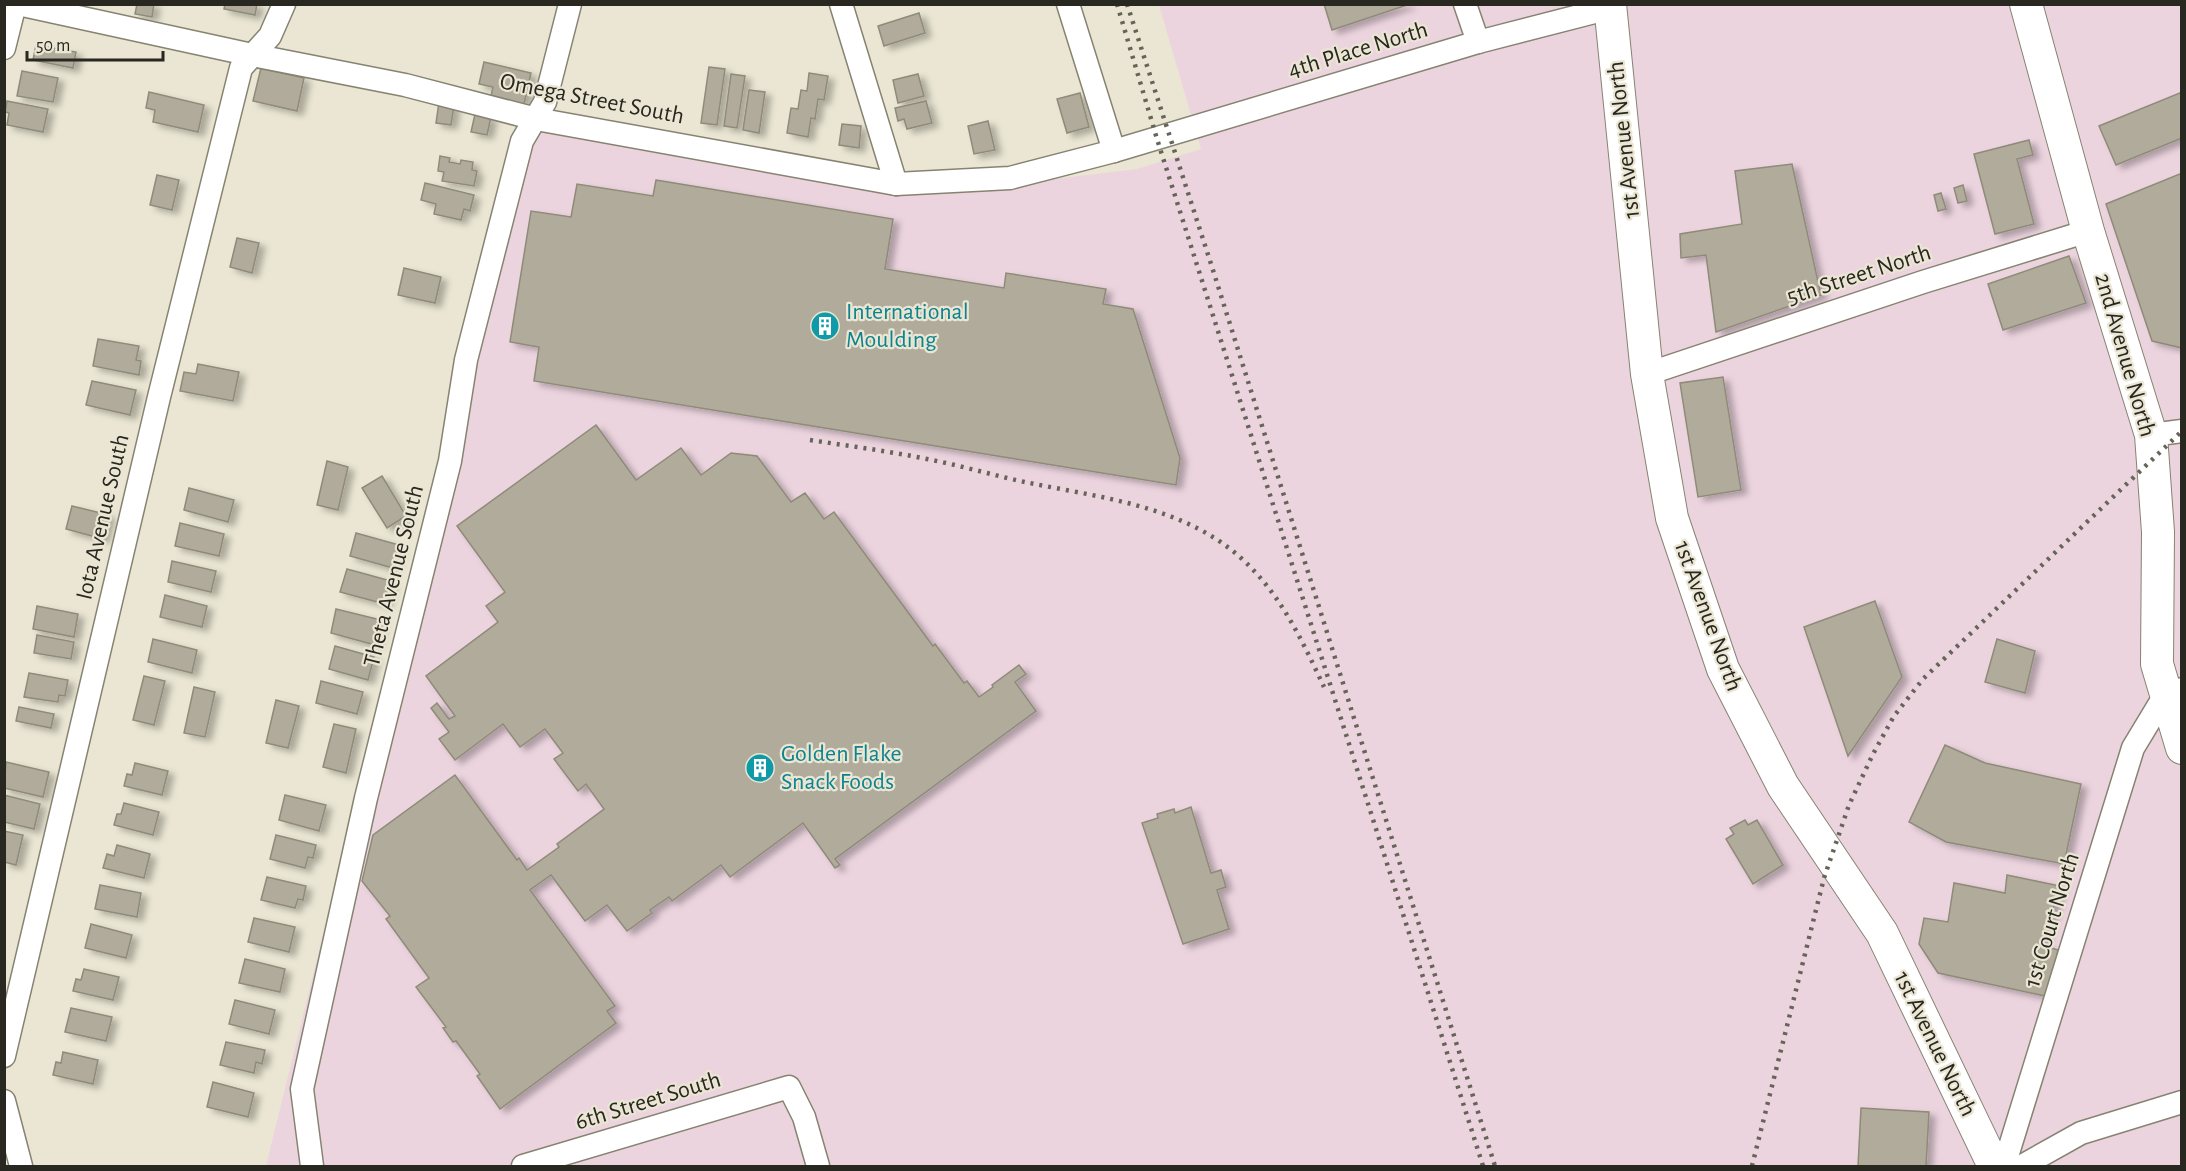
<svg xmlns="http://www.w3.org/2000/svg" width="2186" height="1171" viewBox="0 0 2186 1171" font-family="'Alegreya Sans',sans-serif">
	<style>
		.industrial { fill: #ecd4de }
		.building { fill: #b0ab9a; stroke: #8f8b7a; stroke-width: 1.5; filter: url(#shadow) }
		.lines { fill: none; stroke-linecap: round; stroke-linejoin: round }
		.street-casing { stroke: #878372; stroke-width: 25 }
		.secondary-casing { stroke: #878372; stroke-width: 34 }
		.street { stroke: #fff; stroke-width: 22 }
		.secondary { stroke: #fff; stroke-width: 32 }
		.rail { stroke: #666459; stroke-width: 4.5; stroke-dasharray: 3 6; stroke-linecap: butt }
		.labels { text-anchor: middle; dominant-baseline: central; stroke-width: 4.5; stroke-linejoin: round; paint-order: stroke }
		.street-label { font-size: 24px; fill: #282720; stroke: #eae6d3 }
		.culture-label { font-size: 24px; fill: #0d838f; stroke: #eae6d3; text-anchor: start }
	</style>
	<defs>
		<filter id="shadow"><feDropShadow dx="6" dy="4" stdDeviation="3" flood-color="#0004"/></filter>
	</defs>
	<rect width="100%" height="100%" fill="#eae6d3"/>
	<polygon class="industrial" points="1159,5 2181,5 2181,1166 266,1166 522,126 919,195 1137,169 1201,149"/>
	<g class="building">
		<polygon points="137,4 154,4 152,17 135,14"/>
		<polygon points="225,4 257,4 255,15 224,9"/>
		<polygon points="1324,4 1410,4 1332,30"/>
		<polygon points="919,13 925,33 884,46 878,26"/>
		<polygon points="36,45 76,52 73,68 33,60"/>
		<polygon points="484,62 531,73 524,104 491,96 493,87 479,84"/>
		<polygon points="709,67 725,69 717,125 701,123"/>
		<polygon points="261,68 304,78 297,111 253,101"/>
		<polygon points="22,71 58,78 53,102 17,96"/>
		<polygon points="809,73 828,76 824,100 818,99 815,119 811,118 808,137 787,133 791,108 798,109 801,90 807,91"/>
		<polygon points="731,74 745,76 737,128 724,126"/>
		<polygon points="918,74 924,96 898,103 893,80"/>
		<polygon points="749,90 765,92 759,133 743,130"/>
		<polygon points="149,92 204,105 198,132 153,122 155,110 146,108"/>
		<polygon points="2182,92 2182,138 2116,165 2099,126"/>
		<polygon points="1080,93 1089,127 1067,133 1057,99"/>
		<polygon points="7,101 48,109 43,132 7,125 9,113 5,112"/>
		<polygon points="926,101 932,123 907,129 904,119 898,121 895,108"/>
		<polygon points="439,102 454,105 451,125 436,123"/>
		<polygon points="475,114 491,117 487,135 471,132"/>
		<polygon points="988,121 995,150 974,154 968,126"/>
		<polygon points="842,124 861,126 859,148 839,145"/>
		<polygon points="2029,140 2033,155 2017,159 2034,224 1995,234 1974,154"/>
		<polygon points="440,156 450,158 449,162 460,164 461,160 473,162 472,170 477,171 474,186 442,181 444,172 438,171"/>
		<polygon points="1792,164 1821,295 1716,332 1706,255 1681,258 1680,234 1742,224 1735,171"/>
		<polygon points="2182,173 2182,348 2152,341 2106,204"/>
		<polygon points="157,175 179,180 172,210 150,205"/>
		<polygon points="656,180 893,219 885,269 1004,288 1006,273 1106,289 1103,304 1133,309 1180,458 1176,485 534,381 539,347 510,342 531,211 571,217 577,184 653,196"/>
		<polygon points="425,183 474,195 470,211 464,209 461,220 434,214 436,204 421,200"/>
		<polygon points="1963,185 1967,201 1958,203 1954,188"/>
		<polygon points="1941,193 1946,209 1938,211 1934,195"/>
		<polygon points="237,238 259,243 252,273 230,267"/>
		<polygon points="2069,256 2086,303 2003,330 1988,284"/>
		<polygon points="404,268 441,277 435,303 398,295"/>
		<polygon points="98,339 139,346 136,360 141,361 139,375 93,366"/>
		<polygon points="198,364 239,372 233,401 180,391 184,372 196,374"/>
		<polygon points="1723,377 1741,490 1698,497 1680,383"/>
		<polygon points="92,381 136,390 130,415 86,405"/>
		<polygon points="596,425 636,480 681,448 701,475 731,453 757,456 791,502 805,493 824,519 834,512 933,646 935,644 964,683 967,681 979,697 993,687 992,685 1019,665 1026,674 1015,682 1036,711 835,859 840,865 835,868 803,823 730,877 721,865 672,901 669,897 650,910 652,913 627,931 607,905 585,921 551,875 530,890 615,1006 607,1011 616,1023 500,1109 477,1076 480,1074 456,1041 453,1042 443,1028 446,1027 416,987 429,978 386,919 390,916 362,881 373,835 455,775 517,860 519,858 527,870 559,847 557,844 604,809 586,784 578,791 554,759 563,753 545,729 520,747 503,724 455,760 439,739 449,732 431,708 437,703 449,719 455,716 426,676 498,622 486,606 505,592 457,526"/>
		<polygon points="327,461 348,467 338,510 317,505"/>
		<polygon points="382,476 406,516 387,528 362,488"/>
		<polygon points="189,488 234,500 228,522 184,510"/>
		<polygon points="72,506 109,515 103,539 66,529"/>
		<polygon points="180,523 224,534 219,556 175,546"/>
		<polygon points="356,533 399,545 393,568 350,556"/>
		<polygon points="172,561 216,571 211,592 168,582"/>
		<polygon points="347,569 391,581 385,604 340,592"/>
		<polygon points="165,595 207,606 202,627 160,617"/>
		<polygon points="1875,601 1902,677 1848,756 1804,627"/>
		<polygon points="37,606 78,614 74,637 33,629"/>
		<polygon points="336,609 381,620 375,645 331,633"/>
		<polygon points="37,635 74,642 71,659 34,653"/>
		<polygon points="153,639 197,650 192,673 148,662"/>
		<polygon points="1997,639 2035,651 2025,693 1985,682"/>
		<polygon points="335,646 374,657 368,680 329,669"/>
		<polygon points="29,673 68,680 65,696 59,695 58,702 24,697"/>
		<polygon points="144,676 165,681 154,725 133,720"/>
		<polygon points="321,681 363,692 357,714 316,703"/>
		<polygon points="194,687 215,692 205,737 184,733"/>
		<polygon points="276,700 299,706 288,748 266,743"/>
		<polygon points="19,707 54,714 51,728 16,721"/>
		<polygon points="334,724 356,729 346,773 323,767"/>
		<polygon points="1945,745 1985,763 2081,784 2064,864 1946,842 1909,822"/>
		<polygon points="6,762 49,772 43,797 4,788"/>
		<polygon points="135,763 168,771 162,795 124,786 127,774 132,775"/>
		<polygon points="4,795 40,804 34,829 4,822"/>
		<polygon points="285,795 326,805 319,831 279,820"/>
		<polygon points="124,803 159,812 153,835 114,825 117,814 121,814"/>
		<polygon points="1191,807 1211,873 1221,870 1226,887 1217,890 1229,929 1183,944 1142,823 1158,818 1157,814 1174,809 1175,813"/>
		<polygon points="1745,820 1748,825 1757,820 1783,865 1753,884 1726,839 1734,834 1730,828"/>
		<polygon points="4,831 23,835 16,865 4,862"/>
		<polygon points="276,835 316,845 313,858 308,857 305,868 270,859"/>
		<polygon points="117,845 150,854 144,878 103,868 107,854 114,856"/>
		<polygon points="2007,875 2060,886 2042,945 2058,950 2050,997 1938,973 1919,944 1924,918 1948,922 1954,883 2005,893"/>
		<polygon points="267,877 306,886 303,900 298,899 295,908 261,900"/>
		<polygon points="100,885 141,893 137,917 95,909"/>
		<polygon points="254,918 295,927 289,952 248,942"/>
		<polygon points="91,924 132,935 126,958 85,948"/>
		<polygon points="245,959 285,969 280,992 239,983"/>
		<polygon points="84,969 119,977 113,1000 73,991 76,979 81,980"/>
		<polygon points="235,1000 275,1010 269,1034 229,1024"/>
		<polygon points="71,1008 112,1017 106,1041 65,1032"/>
		<polygon points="226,1042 265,1050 262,1064 256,1062 254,1073 220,1065"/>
		<polygon points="63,1052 98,1060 93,1084 53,1075 56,1062 61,1063"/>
		<polygon points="213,1082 254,1093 248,1117 207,1107"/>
		<polygon points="1861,1108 1929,1112 1926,1166 1858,1166"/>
	</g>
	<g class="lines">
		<g class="street-casing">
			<g id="street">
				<polyline points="18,4 252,55 405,85 536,119 896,184 1010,178 1114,151 1478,42 1610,8"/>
				<polyline points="841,4 896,184"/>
				<polyline points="1068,4 1114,151"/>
				<polyline points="1465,4 1478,42"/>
				<polyline points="4,48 15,4"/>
				<polyline points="1647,374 1923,282 2088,231"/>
				<polyline points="2151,435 2182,431"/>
				<polyline points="4,1056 159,397 241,68 270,36 284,4"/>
				<polyline points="4,1101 21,1166"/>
				<polyline points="312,1166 302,1089 366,798 450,461 466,360 522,141 545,102 570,4"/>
				<polyline points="523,1166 789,1087 804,1117 818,1166"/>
				<polyline points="2004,1166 2133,748 2165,695 2182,689"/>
				<polyline points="2022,1166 2081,1133 2182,1102"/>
			</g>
		</g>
		<g class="secondary-casing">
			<g id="secondary">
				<polyline points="1610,4 1647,374 1672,518 1723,669 1783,786 1882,933 1994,1166"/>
				<polyline points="2026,4 2088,231 2151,435 2158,532 2157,664 2182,748"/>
			</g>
		</g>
		<use href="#street" class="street"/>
		<use href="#secondary" class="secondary"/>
		<g class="rail">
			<polyline points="1117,4 1157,139 1483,1166"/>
			<polyline points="1127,4 1212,267 1495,1166"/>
			<path d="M810,440c39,6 78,11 117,19 31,6 62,15 93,22 75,16 161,23 221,77 39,35 61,82 83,129"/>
			<polyline points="1752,1166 1824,878 1849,805 1873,754 1894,716 1923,679 2182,431"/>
		</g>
	</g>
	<defs>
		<g id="building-disc" transform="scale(1.5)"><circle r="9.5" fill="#0f9aa8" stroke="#eae6d3"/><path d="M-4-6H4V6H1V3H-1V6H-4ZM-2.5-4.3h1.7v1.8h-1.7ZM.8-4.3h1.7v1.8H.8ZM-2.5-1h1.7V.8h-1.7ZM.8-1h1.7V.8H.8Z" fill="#fff"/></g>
	</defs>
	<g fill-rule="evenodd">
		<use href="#building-disc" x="825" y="326"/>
		<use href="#building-disc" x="760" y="768"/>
	</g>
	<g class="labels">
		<g class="street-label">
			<text transform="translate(1358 50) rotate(-17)">4th Place North</text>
			<text transform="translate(592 99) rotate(11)">Omega Street South</text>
			<text transform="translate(1624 140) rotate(-96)">1st Avenue North</text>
			<text transform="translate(1859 275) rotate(-18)">5th Street North</text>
			<text transform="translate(2125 355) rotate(74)">2nd Avenue North</text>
			<text transform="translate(103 517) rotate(-77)">Iota Avenue South</text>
			<text transform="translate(394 576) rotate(-76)">Theta Avenue South</text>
			<text transform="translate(1708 616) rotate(70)">1st Avenue North</text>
			<text transform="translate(2052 920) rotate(-73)">1st Court North</text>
			<text transform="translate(1935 1044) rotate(64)">1st Avenue North</text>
			<text transform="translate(648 1101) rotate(-17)">6th Street South</text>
		</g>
		<g class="culture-label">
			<text x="846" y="312">International<tspan x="846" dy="28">Moulding</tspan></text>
			<text x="781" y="754">Golden Flake<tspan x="781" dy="28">Snack Foods</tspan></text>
		</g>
	</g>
	<rect width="2186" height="1171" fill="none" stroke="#282720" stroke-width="12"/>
	<path d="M27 51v9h136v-9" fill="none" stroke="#282720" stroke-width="3"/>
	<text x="36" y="51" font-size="18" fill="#282720" stroke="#eae6d3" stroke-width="4.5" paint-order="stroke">50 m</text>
</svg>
